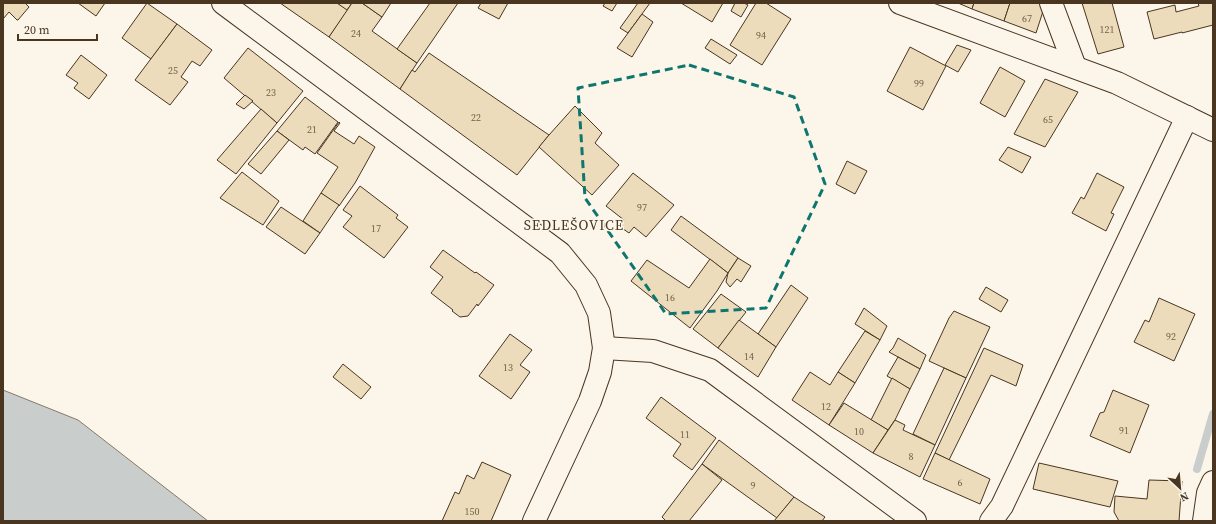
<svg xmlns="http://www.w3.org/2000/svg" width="1216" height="524" viewBox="0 0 1216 524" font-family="'Source Serif 4',serif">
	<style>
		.water { fill: #c9cecd; stroke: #887966 }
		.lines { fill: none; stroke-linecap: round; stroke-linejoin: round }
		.stream { stroke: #c9cecd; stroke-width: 8 }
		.building { fill: #ecdcbc; stroke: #4a3520 }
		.minor-casing { stroke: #4a3520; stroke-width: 24 }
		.minor { stroke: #fbf6e9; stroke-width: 22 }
		.marked { fill: none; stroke: #0f766e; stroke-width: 3; stroke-dasharray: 8 5; stroke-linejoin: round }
		.labels { text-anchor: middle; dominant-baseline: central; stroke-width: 3; stroke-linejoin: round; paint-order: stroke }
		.number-label { font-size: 10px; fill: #725f47 }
		.quarter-label { font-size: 14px; letter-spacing: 1px; fill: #4a3520; stroke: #fbf6e9 }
	</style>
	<rect width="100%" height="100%" fill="#fbf6e9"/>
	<polygon class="water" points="3,390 78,420 208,521 3,521"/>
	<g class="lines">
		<polyline class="stream" points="1197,469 1213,414"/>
	</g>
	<g class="building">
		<polygon points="3,3 25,3 29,7 18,20 17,20 9,12 3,19"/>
		<polygon points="78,3 105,3 96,16"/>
		<polygon points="147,3 177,24 151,59 122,38"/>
		<polygon points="280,3 337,3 348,10 329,37"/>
		<polygon points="337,3 352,3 347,10"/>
		<polygon points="352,3 362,3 382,17 372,31 417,63 400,89 329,37"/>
		<polygon points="362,3 391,3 382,17"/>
		<polygon points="430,3 458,3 417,63 397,49"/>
		<polygon points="481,3 508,3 499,19 478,8"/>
		<polygon points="605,3 617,3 612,11 603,6"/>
		<polygon points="638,3 650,3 628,33 620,28"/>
		<polygon points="681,3 723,3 712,22"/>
		<polygon points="735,3 744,3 748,5 741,17 731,11"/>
		<polygon points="756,3 766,3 791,19 762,65 730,45"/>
		<polygon points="958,3 974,3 972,9"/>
		<polygon points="974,3 1010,3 1004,21 972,9"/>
		<polygon points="1010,3 1042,3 1045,5 1036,33 1004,21"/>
		<polygon points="1082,3 1112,3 1124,47 1098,54"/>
		<polygon points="1198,3 1213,3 1213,25 1182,33 1182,32 1154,39 1147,12 1175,5 1176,12 1199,6"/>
		<polygon points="642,14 653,22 632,57 617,48"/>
		<polygon points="177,24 212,50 200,66 192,61 181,77 188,82 170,105 135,80"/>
		<polygon points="711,39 737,55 730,64 705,48"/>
		<polygon points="957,45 971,50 958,72 945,65"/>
		<polygon points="910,47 946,66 923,110 887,91"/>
		<polygon points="248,48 303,91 277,123 224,78"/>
		<polygon points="429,53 549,135 517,175 400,89 412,70 415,72"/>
		<polygon points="81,55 107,75 89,99 74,88 78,83 66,75"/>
		<polygon points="1000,67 1025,81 1005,117 980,103"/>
		<polygon points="1045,79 1078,92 1045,147 1014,134"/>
		<polygon points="245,95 253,101 244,109 236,104"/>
		<polygon points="305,97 338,122 315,154 305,147 303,150 277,131"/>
		<polygon points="575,106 602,133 595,143 619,165 592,195 539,147 549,135"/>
		<polygon points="261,109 277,123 236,174 217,160"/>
		<polygon points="339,122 340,123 334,131 354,144 359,136 375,147 355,183 339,206 321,193 338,167 317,153"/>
		<polygon points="277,131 289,140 261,174 248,164"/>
		<polygon points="1008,147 1031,157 1022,173 999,160"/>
		<polygon points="847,161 867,171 855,194 836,184"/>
		<polygon points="242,172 279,201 263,225 220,198"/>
		<polygon points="633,173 674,205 646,237 634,227 629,233 619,226 624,220 606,206"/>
		<polygon points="1097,173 1124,187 1111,213 1114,214 1106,231 1072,213 1081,197 1084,199"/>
		<polygon points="360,186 398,215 396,218 408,227 384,258 343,227 352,216 343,210"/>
		<polygon points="321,193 339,205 320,233 303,221"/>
		<polygon points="281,207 320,233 305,254 266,227"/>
		<polygon points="681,216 738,258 728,273 671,230"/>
		<polygon points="443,250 475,273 476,272 494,285 478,306 477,304 468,316 460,317 452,311 453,310 431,293 443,277 430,267"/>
		<polygon points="738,258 751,266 741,282 737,279 730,287 726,282 728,273"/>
		<polygon points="710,259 728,273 717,291 690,328 631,281 647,260 689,288"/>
		<polygon points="791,285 808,298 776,347 758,334"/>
		<polygon points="986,287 1008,300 1001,312 979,299"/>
		<polygon points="721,294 746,312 718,348 693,329"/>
		<polygon points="1159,298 1195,314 1174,361 1134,342 1145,320 1149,322"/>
		<polygon points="864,308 887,326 880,340 855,324"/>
		<polygon points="954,311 990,327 966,378 929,361 949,318"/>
		<polygon points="739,320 776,347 758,377 718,348"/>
		<polygon points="865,331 880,340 855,383 838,372"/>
		<polygon points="510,334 532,350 520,365 530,372 511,399 479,376"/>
		<polygon points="898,338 926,355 920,369 889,352 893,348"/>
		<polygon points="984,348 1023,365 1016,386 991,375 949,460 935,453"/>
		<polygon points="898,357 920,369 910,389 887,376"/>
		<polygon points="343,364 371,387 361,399 333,377"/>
		<polygon points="944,368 966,378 935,445 913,434"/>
		<polygon points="810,372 830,385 838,372 855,383 829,425 792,400"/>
		<polygon points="892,378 910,389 895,420 888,430 871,420"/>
		<polygon points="1113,390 1149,405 1130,453 1090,436 1100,413 1104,412"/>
		<polygon points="661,397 716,438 692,470 673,456 681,444 646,418"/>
		<polygon points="844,403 888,430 873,453 829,425"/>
		<polygon points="895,420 905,425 903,430 935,445 920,477 873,453"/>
		<polygon points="719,440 794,497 777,518 702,464"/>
		<polygon points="935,453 990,479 980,504 923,479"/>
		<polygon points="482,462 511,475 491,521 442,521 455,492 459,494 467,475 474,479"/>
		<polygon points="1039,463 1118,481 1110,507 1033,489"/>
		<polygon points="702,464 722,480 689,521 666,521 662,517"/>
		<polygon points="1149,480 1182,481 1179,521 1119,521 1114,512 1115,496 1147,499"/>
		<polygon points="794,497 825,517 822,521 774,521"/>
	</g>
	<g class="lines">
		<g class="minor-casing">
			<g id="minor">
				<polyline points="223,3 560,253 586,285 599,313 604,348 600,372 590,401 534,521"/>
				<polyline points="900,3 1117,83 1213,130"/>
				<polyline points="1051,3 1075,67"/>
				<polyline points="604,348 653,351 710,370 915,521"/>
				<polyline points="991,521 1002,506 1187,117"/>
				<polyline points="1204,521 1208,493 1213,482"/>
			</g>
		</g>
		<use href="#minor" class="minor"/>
	</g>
	<path class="marked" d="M689,65l105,32 31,87 -59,124 -100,6 -81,-116 -7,-110z"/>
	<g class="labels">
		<g class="number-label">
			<text x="1027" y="18">67</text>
			<text x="1107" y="29">121</text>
			<text x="356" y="33">24</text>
			<text x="761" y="35">94</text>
			<text x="173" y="70">25</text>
			<text x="919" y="83">99</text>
			<text x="271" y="92">23</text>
			<text x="476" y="117">22</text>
			<text x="1048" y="119">65</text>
			<text x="312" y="129">21</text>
			<text x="642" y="207">97</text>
			<text x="376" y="228">17</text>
			<text x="670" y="297">16</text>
			<text x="1171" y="336">92</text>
			<text x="749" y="356">14</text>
			<text x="508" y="367">13</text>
			<text x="826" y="406">12</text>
			<text x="1124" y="430">91</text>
			<text x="859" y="431">10</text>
			<text x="685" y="434">11</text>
			<text x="911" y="456">8</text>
			<text x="960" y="482">6</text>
			<text x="753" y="485">9</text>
			<text x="472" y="511">150</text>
		</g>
		<g class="quarter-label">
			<text x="574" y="225">SEDLEŠOVICE</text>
		</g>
	</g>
	<rect width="1216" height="524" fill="none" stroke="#4a3520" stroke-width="8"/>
	<g transform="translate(1180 488) rotate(154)" stroke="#fbf6e9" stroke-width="3" paint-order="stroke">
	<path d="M0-3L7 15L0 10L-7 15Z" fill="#4a3520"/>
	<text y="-6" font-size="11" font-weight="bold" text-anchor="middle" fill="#4a3520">N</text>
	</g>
	<path d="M18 34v6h79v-6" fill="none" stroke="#4a3520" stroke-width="2"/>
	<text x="24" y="34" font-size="12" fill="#4a3520" stroke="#fbf6e9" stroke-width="3" paint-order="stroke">20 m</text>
</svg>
